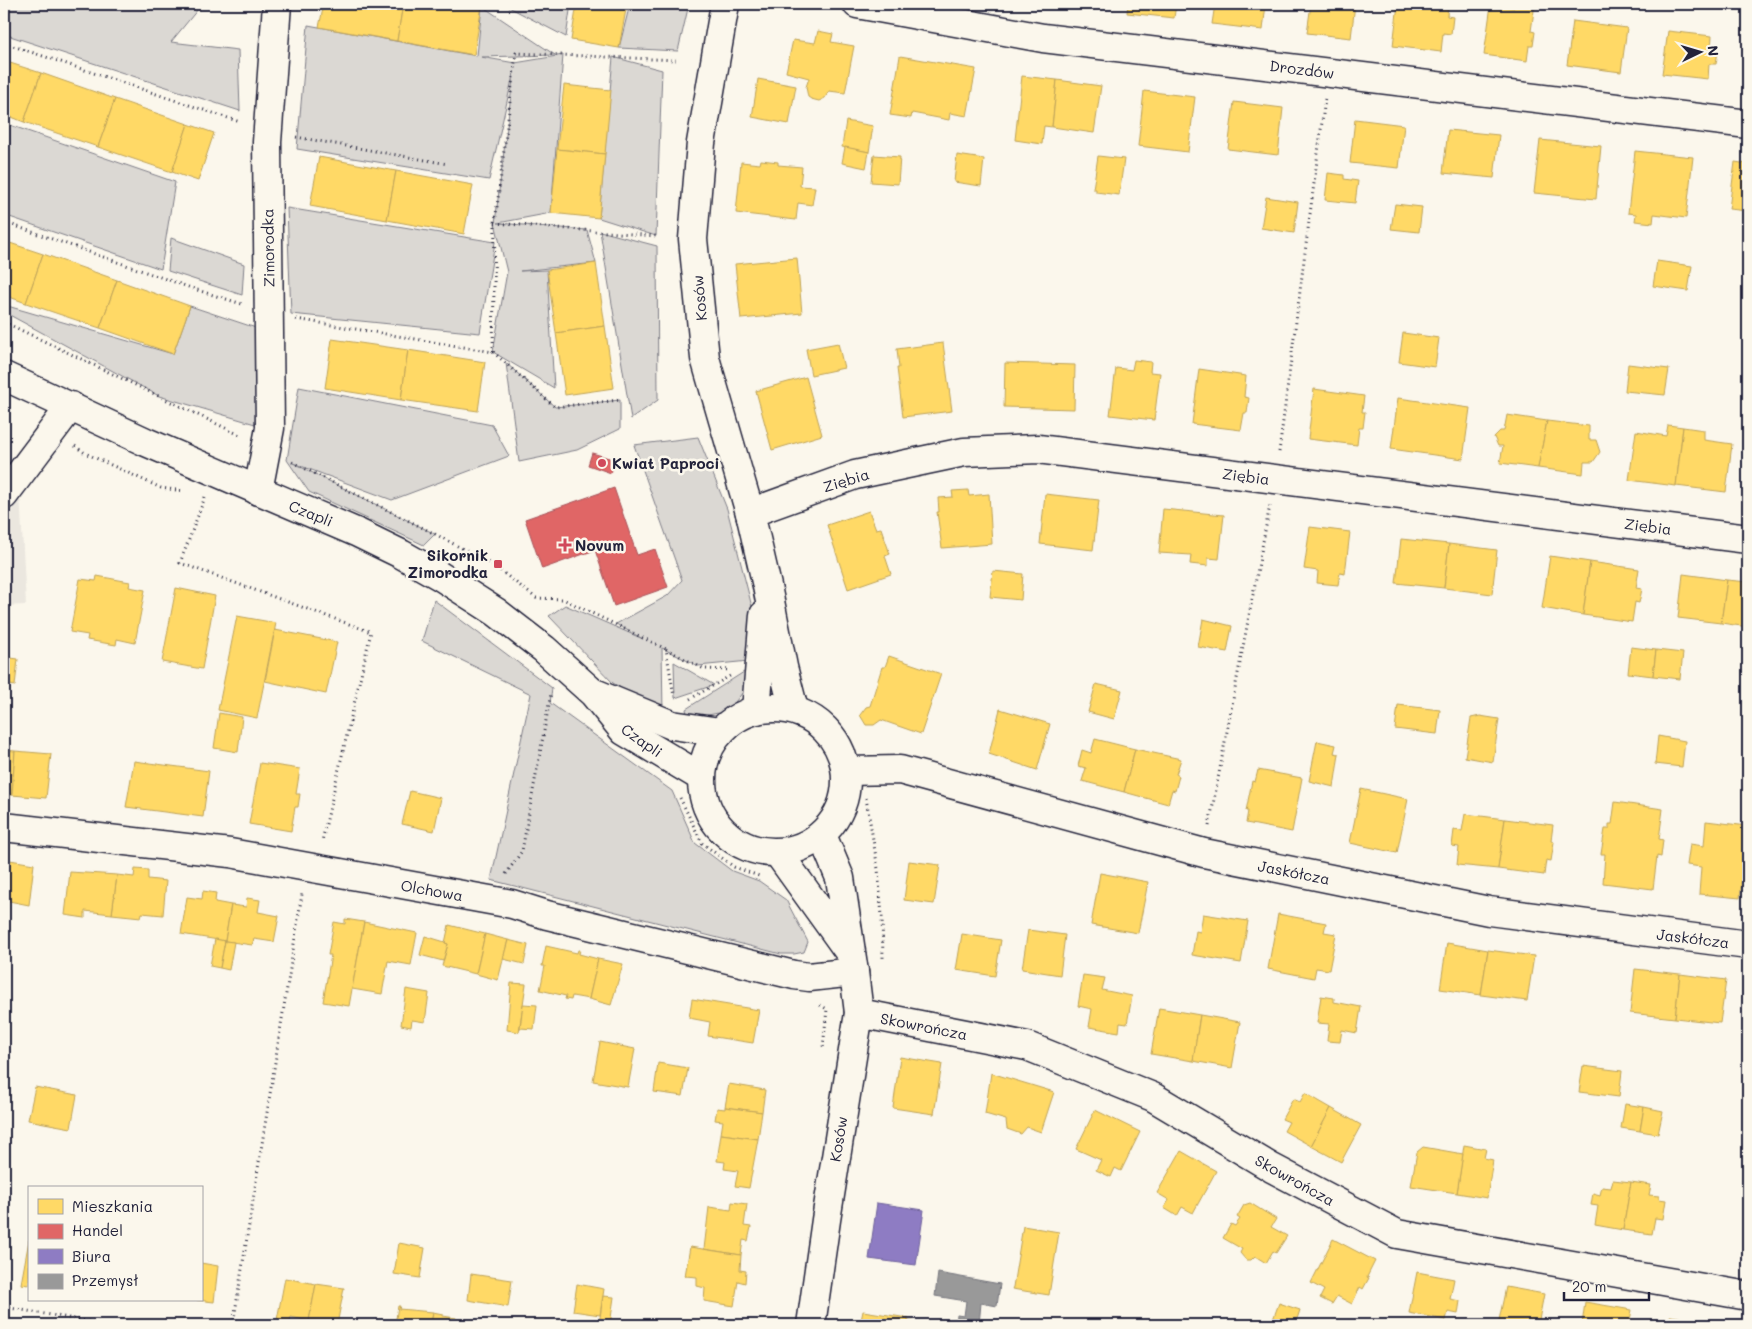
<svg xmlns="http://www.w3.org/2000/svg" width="1752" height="1329" viewBox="0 0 1752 1329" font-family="Mali,sans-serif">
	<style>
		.built { fill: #ebe7df }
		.green { fill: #dbd8d3; stroke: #7e7d87 }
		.homes { fill: #ffd966; stroke: #bda259 }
		.shops { fill: #e06666; stroke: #a75259 }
		.offices { fill: #8e7cc3; stroke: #6e619a }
		.industry { fill: #999; stroke: #75757d }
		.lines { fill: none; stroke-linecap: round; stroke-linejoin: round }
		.minor-casing { stroke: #22223b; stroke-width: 31 }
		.path { stroke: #22223b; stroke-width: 3; stroke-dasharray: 1 4; stroke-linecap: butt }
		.minor { stroke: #fbf7ec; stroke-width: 28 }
		.poi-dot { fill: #d1495b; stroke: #fbf7ec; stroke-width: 2 }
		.labels { text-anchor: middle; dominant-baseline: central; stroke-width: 5; stroke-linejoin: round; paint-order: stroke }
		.street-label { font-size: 15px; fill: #22223b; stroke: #fbf7ec }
		.poi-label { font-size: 15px; font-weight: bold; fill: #22223b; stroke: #fbf7ec; text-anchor: start }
	</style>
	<rect width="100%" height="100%" fill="#fbf7ec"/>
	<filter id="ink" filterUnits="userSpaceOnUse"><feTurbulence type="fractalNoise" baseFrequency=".02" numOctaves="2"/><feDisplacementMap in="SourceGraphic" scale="10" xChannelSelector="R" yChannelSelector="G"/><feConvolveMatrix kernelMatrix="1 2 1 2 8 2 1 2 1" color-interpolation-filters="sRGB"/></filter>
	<g filter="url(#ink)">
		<polygon class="built" points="20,493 26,605 4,606 4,494"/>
		<g class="green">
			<polygon points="4,4 179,4 198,9 171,42 238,50 240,111 4,34"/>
			<polygon points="503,4 571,4 566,37"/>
			<polygon points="630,4 689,4 678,51 619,48"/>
			<polygon points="482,6 555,55 481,57 515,63 563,55 551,213 498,223 587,230 596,263 520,271 547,270 554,388 493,352 507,272 495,223 514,71 489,180 297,149 308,25 477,56"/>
			<polygon points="613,57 662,70 656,236 599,218"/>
			<polygon points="4,123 175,182 161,269 4,215"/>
			<polygon points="287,208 495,242 480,333 291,314"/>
			<polygon points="600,231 657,246 658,400 631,419"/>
			<polygon points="171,238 244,264 242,295 168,271"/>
			<polygon points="4,305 173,354 190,306 259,329 255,424 159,396 4,312"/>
			<polygon points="506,363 555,407 620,400 620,429 577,450 519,462"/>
			<polygon points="299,387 492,425 509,456 392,500 293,463 435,534 424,545 309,492 287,460"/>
			<polygon points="698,437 727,509 752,607 749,661 698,666 662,648 663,715 613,683 549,616 565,605 643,639 616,624 667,596 682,580 634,445"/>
			<polygon points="434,600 552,688 550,703 672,791 695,843 732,871 759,881 786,900 808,942 804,952 794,954 781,954 491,880 531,694 422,641"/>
			<polygon points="674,662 714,685 675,698"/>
			<polygon points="747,670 743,692 728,711 688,719 686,709"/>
		</g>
		<g class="homes">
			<polygon points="324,4 403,4 397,41 319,27"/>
			<polygon points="403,4 470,4 482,6 474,55 397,41"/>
			<polygon points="577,4 627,4 619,48 571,40"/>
			<polygon points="1055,4 1087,4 1087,8"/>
			<polygon points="1128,4 1176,4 1174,18 1127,13"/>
			<polygon points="1215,4 1266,4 1263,30 1212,24"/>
			<polygon points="1311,4 1355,4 1351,38 1307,33"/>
			<polygon points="1398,4 1448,4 1447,16 1453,17 1451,34 1443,33 1441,52 1393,46"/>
			<polygon points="1515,4 1535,4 1531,31 1535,32 1533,46 1529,46 1527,61 1484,55 1491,5 1514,8"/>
			<polygon points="1573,21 1627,28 1621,72 1567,65"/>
			<polygon points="818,31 833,34 831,42 854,46 845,93 829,91 825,98 819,101 811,99 808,97 806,87 809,78 786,72 793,40 815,43"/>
			<polygon points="1668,31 1712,36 1711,50 1718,51 1716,64 1709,64 1708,79 1662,74"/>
			<polygon points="900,56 976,69 967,116 950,113 949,120 912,113 911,118 890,115"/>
			<polygon points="4,61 41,73 24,122 4,114"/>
			<polygon points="41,73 115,99 98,147 24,122"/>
			<polygon points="1022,76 1057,80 1052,127 1044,126 1042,144 1015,140"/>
			<polygon points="758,79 796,86 789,124 752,117"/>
			<polygon points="1057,80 1101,86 1094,133 1052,127"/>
			<polygon points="564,85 611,90 605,154 557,149"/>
			<polygon points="1144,91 1195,97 1188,152 1138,146"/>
			<polygon points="115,99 188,124 172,172 98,147"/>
			<polygon points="1234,102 1283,108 1278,155 1228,149"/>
			<polygon points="1355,119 1404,125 1399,168 1350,163"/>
			<polygon points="846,121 873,126 869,152 842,147"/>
			<polygon points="188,124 214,133 198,181 172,172"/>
			<polygon points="1448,130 1499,135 1494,178 1443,173"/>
			<polygon points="1540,140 1601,146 1596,199 1534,193"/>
			<polygon points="845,147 869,152 866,168 842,163"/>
			<polygon points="557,149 605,154 599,218 551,213"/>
			<polygon points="1635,151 1693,157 1686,218 1654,214 1653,223 1635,221 1636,214 1628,213"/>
			<polygon points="874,155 900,157 898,184 871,182"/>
			<polygon points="957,155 984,159 981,186 954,182"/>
			<polygon points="1098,156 1124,159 1119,195 1096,192 1096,189 1093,189"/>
			<polygon points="319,157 396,171 387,220 310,206"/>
			<polygon points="761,160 778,162 778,165 802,167 800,186 815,187 812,205 798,203 796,220 736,213 741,162 760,164"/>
			<polygon points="1735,162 1748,164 1748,211 1729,209"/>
			<polygon points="396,171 473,185 464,234 387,220"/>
			<polygon points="1328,173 1344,175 1344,179 1358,181 1355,203 1325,200"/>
			<polygon points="1266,197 1298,202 1294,233 1261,228"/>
			<polygon points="1395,204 1422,207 1419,232 1391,229"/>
			<polygon points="4,241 43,254 26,303 4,295"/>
			<polygon points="43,254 117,280 100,328 26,303"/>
			<polygon points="797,258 802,313 741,319 735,264"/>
			<polygon points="1657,261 1692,266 1688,291 1653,286"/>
			<polygon points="596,263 605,326 556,333 547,270"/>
			<polygon points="117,280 190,306 173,354 100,328"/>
			<polygon points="605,326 614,388 565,395 556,333"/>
			<polygon points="1403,333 1439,338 1435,367 1399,362"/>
			<polygon points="332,339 408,350 401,400 325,388"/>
			<polygon points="838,343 844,368 811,375 806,349"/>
			<polygon points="943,343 952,411 903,417 897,368 899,368 897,349"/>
			<polygon points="408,350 485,362 478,411 401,400"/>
			<polygon points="1134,360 1151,362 1150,372 1160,373 1154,420 1110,415 1116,368 1132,370"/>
			<polygon points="1005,363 1075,365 1074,409 1004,407"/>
			<polygon points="1628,364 1669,369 1665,395 1625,391"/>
			<polygon points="1199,369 1246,376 1244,397 1249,398 1247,413 1244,413 1241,430 1192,424"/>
			<polygon points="806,377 822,435 772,450 756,391"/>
			<polygon points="1314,389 1364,396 1362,412 1365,412 1363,428 1359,428 1357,445 1308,439"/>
			<polygon points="1398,398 1470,408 1463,459 1391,449"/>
			<polygon points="1507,415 1547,421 1538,468 1500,463 1503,446 1498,446 1494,437 1500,431 1504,431"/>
			<polygon points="1547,421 1589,426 1589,440 1596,440 1600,452 1593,462 1584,462 1583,474 1538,468"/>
			<polygon points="1668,425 1683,427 1676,486 1629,480 1636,431 1666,436"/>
			<polygon points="1683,427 1704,430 1704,440 1732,444 1726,492 1676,486"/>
			<polygon points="968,490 969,496 989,494 992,544 942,548 937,512 939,512 938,498 953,497 952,491"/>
			<polygon points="1045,494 1099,500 1093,550 1040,544"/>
			<polygon points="1163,509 1224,515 1219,559 1208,558 1208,566 1190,564 1191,555 1159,553"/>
			<polygon points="869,511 876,529 881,528 890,554 885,556 891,574 848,589 827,525"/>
			<polygon points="1310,527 1350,532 1345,574 1340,573 1338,585 1317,583 1318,571 1304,569"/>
			<polygon points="1401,539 1449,544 1444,588 1396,583"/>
			<polygon points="1449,544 1497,550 1492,594 1444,588"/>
			<polygon points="1550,556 1590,562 1583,615 1542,608"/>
			<polygon points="1590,562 1639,569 1636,588 1642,589 1639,603 1635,602 1632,622 1583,615"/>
			<polygon points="993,571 1023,574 1021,600 990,597"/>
			<polygon points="1683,574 1727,580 1721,623 1678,618"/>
			<polygon points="97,576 130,582 129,587 145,590 135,643 117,639 116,645 87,640 88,635 70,632 80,579 96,581"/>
			<polygon points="1727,580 1748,582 1748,627 1721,623"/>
			<polygon points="176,588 215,596 202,669 162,662"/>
			<polygon points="237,616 276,623 257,718 218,710"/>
			<polygon points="1203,619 1232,626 1227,652 1198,647"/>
			<polygon points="275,630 337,642 326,694 265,681"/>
			<polygon points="1631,647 1656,650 1653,676 1628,673"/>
			<polygon points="1656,650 1683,653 1680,679 1653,676"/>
			<polygon points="889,656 941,674 921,734 881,720 874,725 866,725 860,715 866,707 870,706 882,667 885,667"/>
			<polygon points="4,657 18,659 15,686 4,684"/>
			<polygon points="1096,684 1122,690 1114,719 1088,712"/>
			<polygon points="1398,705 1440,710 1437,734 1395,729"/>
			<polygon points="1000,709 1050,724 1037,770 989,754"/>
			<polygon points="219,713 242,717 238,752 214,748"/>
			<polygon points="1480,716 1499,719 1493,762 1465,757 1471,718"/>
			<polygon points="1658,736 1685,741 1682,767 1655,764"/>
			<polygon points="1095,739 1135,749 1124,792 1082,781 1086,768 1078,766 1082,750 1091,753"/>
			<polygon points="1317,741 1336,745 1334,753 1339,754 1334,787 1309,781"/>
			<polygon points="1747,747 1748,747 1748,773 1744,772"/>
			<polygon points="1135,749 1181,759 1176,774 1179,776 1175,791 1172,790 1168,804 1124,792"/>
			<polygon points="4,750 15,751 12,795 4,794"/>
			<polygon points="15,751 51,754 46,798 12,795"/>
			<polygon points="134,761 209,771 203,817 126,807"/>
			<polygon points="260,763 300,769 296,794 300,794 298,807 295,807 291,831 249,824"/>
			<polygon points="1258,770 1302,778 1292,832 1246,823 1248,811 1246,811 1252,781 1255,782"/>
			<polygon points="1361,789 1408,799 1397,853 1350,843"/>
			<polygon points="410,791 441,798 434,831 402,824"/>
			<polygon points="1615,802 1663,809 1659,839 1663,840 1661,857 1657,856 1653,889 1603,883 1605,854 1601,854 1605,829 1609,829 1609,824 1612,824"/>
			<polygon points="1465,814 1505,819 1498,869 1457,865 1459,847 1452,846 1454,830 1462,831"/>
			<polygon points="1505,819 1553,825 1551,841 1554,842 1551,861 1546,860 1544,875 1498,869"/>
			<polygon points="1706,821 1748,826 1740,898 1699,894 1701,867 1687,865 1690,844 1704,846"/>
			<polygon points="4,859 34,864 29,905 4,900 4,879 6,877 4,874"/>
			<polygon points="909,861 940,865 934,904 904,900"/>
			<polygon points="135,869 148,870 148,879 166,881 163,915 142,913 141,917 112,914 117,875 134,877"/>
			<polygon points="70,872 117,875 112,914 85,911 85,918 65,915"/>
			<polygon points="1100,873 1148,882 1138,933 1091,925"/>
			<polygon points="203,891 216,893 215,902 231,905 225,941 181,934 187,897 202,899"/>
			<polygon points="247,898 260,900 258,912 279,916 274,942 254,939 252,945 225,941 231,905 246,907"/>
			<polygon points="1203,914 1248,921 1241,963 1192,955 1196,931 1200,932"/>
			<polygon points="1278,914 1326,923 1324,932 1336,934 1329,970 1316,968 1314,978 1268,969"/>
			<polygon points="345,919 364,922 349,1006 323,1002 331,955 328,955 334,922 345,924"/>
			<polygon points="364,922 417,933 411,965 388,961 382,994 352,989"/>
			<polygon points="449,925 485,934 476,974 442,966 448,944 445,943"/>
			<polygon points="1028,930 1065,935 1060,975 1022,969"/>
			<polygon points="485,934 508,940 498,980 476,974"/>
			<polygon points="962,934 1001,940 995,976 956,970"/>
			<polygon points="425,936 445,942 445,943 448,944 443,961 420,955"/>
			<polygon points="215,939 225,941 220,968 210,966"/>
			<polygon points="508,940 528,945 524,964 503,959"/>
			<polygon points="225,941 234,942 229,970 220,968"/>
			<polygon points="1447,943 1488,950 1481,995 1440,989"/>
			<polygon points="546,946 577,953 578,950 580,950 579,954 598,959 589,999 572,996 571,1000 565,999 566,996 540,990 545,966 542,966"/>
			<polygon points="1488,950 1534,956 1527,1001 1481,995"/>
			<polygon points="598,959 623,964 611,1005 589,999"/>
			<polygon points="1635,969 1680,974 1675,1018 1630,1013"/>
			<polygon points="1680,974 1726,980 1720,1023 1675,1018"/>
			<polygon points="1083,975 1105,978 1102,990 1132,996 1127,1024 1120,1023 1119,1032 1089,1027 1092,1009 1078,1006"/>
			<polygon points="511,983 526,984 519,1032 507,1030"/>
			<polygon points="406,989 429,993 425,1022 412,1020 411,1027 401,1025"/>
			<polygon points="1321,996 1334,998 1334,1002 1361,1007 1357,1033 1342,1030 1340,1042 1327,1041 1329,1024 1317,1023"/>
			<polygon points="692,999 759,1010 753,1043 708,1036 710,1022 689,1018"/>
			<polygon points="523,1004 537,1005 534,1029 520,1028"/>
			<polygon points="1159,1008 1200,1015 1193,1061 1151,1054"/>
			<polygon points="1200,1015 1240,1022 1232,1068 1193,1061"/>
			<polygon points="600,1042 635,1049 628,1087 593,1081"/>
			<polygon points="900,1057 942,1064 934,1114 893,1108"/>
			<polygon points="658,1063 688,1068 683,1096 654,1092"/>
			<polygon points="1583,1066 1622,1071 1619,1097 1579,1092"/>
			<polygon points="991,1073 1054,1092 1041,1132 1027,1127 1021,1134 1007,1129 1006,1120 985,1114"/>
			<polygon points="729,1084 765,1090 762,1112 725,1107"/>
			<polygon points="35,1087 77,1095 71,1128 28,1120"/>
			<polygon points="1305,1093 1331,1108 1311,1146 1284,1131 1289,1122 1282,1119 1293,1099 1300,1102"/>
			<polygon points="1625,1104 1644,1107 1640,1131 1621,1128"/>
			<polygon points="725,1107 762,1112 758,1139 721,1134 723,1121 715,1120 717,1108 725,1109"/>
			<polygon points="1644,1107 1663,1111 1658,1134 1640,1131"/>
			<polygon points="1331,1108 1361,1125 1341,1162 1311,1146"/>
			<polygon points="1095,1110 1140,1132 1121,1171 1115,1168 1111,1177 1096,1170 1101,1160 1076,1149"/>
			<polygon points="721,1134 758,1139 749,1188 735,1186 738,1171 724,1169 725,1162 717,1161"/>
			<polygon points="1464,1145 1486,1149 1484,1158 1493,1160 1487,1198 1457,1193"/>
			<polygon points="1423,1147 1463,1154 1457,1193 1411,1186 1417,1152"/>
			<polygon points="1181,1151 1216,1171 1193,1213 1182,1207 1177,1216 1164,1208 1169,1200 1157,1193"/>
			<polygon points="1613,1180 1631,1182 1623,1230 1595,1225 1598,1206 1591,1205 1593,1193 1600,1195 1602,1187 1611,1188"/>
			<polygon points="1631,1182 1651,1185 1649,1195 1659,1196 1659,1199 1666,1200 1663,1219 1655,1218 1652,1234 1623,1230"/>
			<polygon points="732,1202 747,1204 744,1226 751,1227 748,1241 743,1240 741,1255 704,1249 709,1207 731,1210"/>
			<polygon points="1250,1203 1276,1219 1271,1227 1287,1236 1276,1253 1273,1251 1266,1263 1255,1256 1251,1260 1246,1260 1240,1253 1242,1249 1223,1238 1231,1224 1235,1226 1240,1219 1237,1217 1244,1205"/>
			<polygon points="1023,1226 1059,1232 1049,1295 1012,1289 1013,1287"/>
			<polygon points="1333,1239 1375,1261 1367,1277 1369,1278 1363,1289 1360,1287 1352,1304 1337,1296 1332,1304 1320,1298 1324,1290 1311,1283"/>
			<polygon points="29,1240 29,1285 21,1284"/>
			<polygon points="399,1243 425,1248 420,1278 394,1274"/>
			<polygon points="690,1247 741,1255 740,1270 746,1271 745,1283 738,1281 734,1306 704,1301 705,1288 697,1286 697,1277 685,1276"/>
			<polygon points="201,1263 218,1266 214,1302 197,1300 201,1300"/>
			<polygon points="1417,1272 1454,1279 1450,1299 1460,1301 1458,1314 1448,1312 1446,1320 1409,1313"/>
			<polygon points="471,1274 512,1280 508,1307 468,1300"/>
			<polygon points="285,1278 316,1284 309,1321 291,1317 289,1325 276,1325"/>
			<polygon points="316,1284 344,1288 337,1325 309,1321"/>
			<polygon points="577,1284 604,1289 600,1315 573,1311"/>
			<polygon points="1506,1287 1544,1294 1538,1325 1498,1325"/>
			<polygon points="603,1296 614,1297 610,1325 599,1325"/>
			<polygon points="1585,1302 1632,1310 1629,1325 1582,1325"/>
			<polygon points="1279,1303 1300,1310 1295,1325 1271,1325"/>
			<polygon points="398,1306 400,1306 399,1309 433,1312 431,1325 395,1325"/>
			<polygon points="863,1311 908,1318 908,1321 914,1322 913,1325 860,1325"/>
			<polygon points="433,1312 443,1314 443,1316 456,1318 456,1325 431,1325"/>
			<polygon points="1670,1316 1711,1322 1710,1325 1668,1325"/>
		</g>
		<g class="shops">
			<polygon points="592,453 616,460 611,473 588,465"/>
			<polygon points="614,488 637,555 655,549 668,587 614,606 595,550 542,569 525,519"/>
		</g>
		<polygon class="offices" points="877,1203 924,1210 916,1265 869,1259"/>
		<polygon class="industry" points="938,1273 1000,1284 997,1306 981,1303 979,1325 956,1325 957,1315 964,1316 966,1301 935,1296"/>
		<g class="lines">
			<g class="minor-casing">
				<g id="minor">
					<polyline points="725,4 701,143 693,239 705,358 750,513 767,586 783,667 794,710"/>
					<polyline points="857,4 1043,38 1748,124"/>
					<polyline points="4,376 146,442 358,533 401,554 440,576 496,612 544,649 593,693 624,731 701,777"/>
					<polyline points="258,491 270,428 267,142 277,4"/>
					<polyline points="4,495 71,406"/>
					<polyline points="750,513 855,475 964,452 1038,449 1748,539"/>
					<polyline points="597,694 672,725 720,732"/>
					<circle cx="774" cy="780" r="72"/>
					<polyline points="756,710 764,615"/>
					<polyline points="846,771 900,770 1204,853 1489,911 1748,945"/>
					<polyline points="4,827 230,853 512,904 547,915 794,975 809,977 854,972"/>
					<polyline points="778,853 847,949"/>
					<polyline points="859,1013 1027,1046 1153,1097 1272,1168 1397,1234 1748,1296"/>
					<polyline points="811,1325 826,1220 859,1013 854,972 840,878 822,835"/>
				</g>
			</g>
			<g class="path">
				<polyline points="4,43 240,122"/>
				<polyline points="296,137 448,164"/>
				<polyline points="4,222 194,289 242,304"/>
				<polyline points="495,223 656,236"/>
				<polyline points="296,319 493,352 555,407 620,400"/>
				<polyline points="4,322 240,435"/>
				<polyline points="493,352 495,223 516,53 676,60"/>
				<polyline points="75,446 85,453 161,488 184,491"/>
				<polyline points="1279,452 1325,99"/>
				<polyline points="292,462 435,534 493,565 536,598 563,599 666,649 674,696"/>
				<polyline points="205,497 180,563 371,632 322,841"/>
				<polyline points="666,649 704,669 731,670"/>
				<polyline points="690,699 730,676"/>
				<polyline points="680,798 702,843 734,867 759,876"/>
				<polyline points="866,798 878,869 882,916 883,958"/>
				<polyline points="1209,826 1270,505"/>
				<polyline points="506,874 522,851 551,693"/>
				<polyline points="820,1005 827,1009 823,1048"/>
				<polyline points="4,1307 110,1325"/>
				<polyline points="233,1325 302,894"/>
			</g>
			<use href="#minor" class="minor"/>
		</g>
	</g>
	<g class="poi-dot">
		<circle cx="602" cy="463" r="5"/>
		<path d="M562.5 537.5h5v5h5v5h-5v5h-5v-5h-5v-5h5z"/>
		<rect x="493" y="559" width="10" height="10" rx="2.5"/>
	</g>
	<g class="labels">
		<g class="street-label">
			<text transform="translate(1302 69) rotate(7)">Drozdów</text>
			<text transform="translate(268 248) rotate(-91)">Zimorodka</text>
			<text transform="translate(699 298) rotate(-95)">Kosów</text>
			<text transform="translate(1246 476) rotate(7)">Ziębia</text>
			<text transform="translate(846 480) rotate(-17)">Ziębia</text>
			<text transform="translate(311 513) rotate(22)">Czapli</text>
			<text transform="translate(1648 526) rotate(7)">Ziębia</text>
			<text transform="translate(642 740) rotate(35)">Czapli</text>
			<text transform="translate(1294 872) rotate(11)">Jaskółcza</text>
			<text transform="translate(432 890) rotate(10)">Olchowa</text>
			<text transform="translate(1693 938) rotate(7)">Jaskółcza</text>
			<text transform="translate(924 1026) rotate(11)">Skowrończa</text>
			<text transform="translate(838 1139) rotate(-81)">Kosów</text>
			<text transform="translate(1295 1180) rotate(29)">Skowrończa</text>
		</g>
		<g class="poi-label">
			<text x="612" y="463">Kwiat Paproci</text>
			<text x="575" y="545">Novum</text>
			<text x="488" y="555" text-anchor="end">Sikornik<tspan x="488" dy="17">Zimorodka</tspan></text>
		</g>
	</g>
	<rect width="1752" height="1329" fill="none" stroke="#fbf7ec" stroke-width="20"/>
	<rect x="10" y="10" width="1732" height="1309" fill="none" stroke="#22223b" stroke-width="2" filter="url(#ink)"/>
	<rect x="28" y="1186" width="175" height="115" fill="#fbf7ec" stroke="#a4a2a5"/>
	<rect x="38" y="1199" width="25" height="15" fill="#ffd966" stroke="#a4a2a5"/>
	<text x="72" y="1212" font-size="15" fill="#22223b">Mieszkania</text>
	<rect x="38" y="1224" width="25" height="15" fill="#e06666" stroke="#a4a2a5"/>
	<text x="72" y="1236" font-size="15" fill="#22223b">Handel</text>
	<rect x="38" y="1249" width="25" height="15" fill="#8e7cc3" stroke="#a4a2a5"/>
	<text x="72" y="1262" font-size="15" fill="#22223b">Biura</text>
	<rect x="38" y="1274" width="25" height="15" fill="#999999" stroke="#a4a2a5"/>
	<text x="72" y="1286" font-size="15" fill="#22223b">Przemysł</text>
	<g transform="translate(1700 52) rotate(85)" stroke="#fbf7ec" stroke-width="4" paint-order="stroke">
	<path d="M0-4L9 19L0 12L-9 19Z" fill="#22223b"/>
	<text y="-8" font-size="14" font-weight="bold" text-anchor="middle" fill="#22223b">N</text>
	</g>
	<path d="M1564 1292v8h85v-8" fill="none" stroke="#22223b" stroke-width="2.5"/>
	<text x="1572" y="1292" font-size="15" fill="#22223b" stroke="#fbf7ec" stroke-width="4" paint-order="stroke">20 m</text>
</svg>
